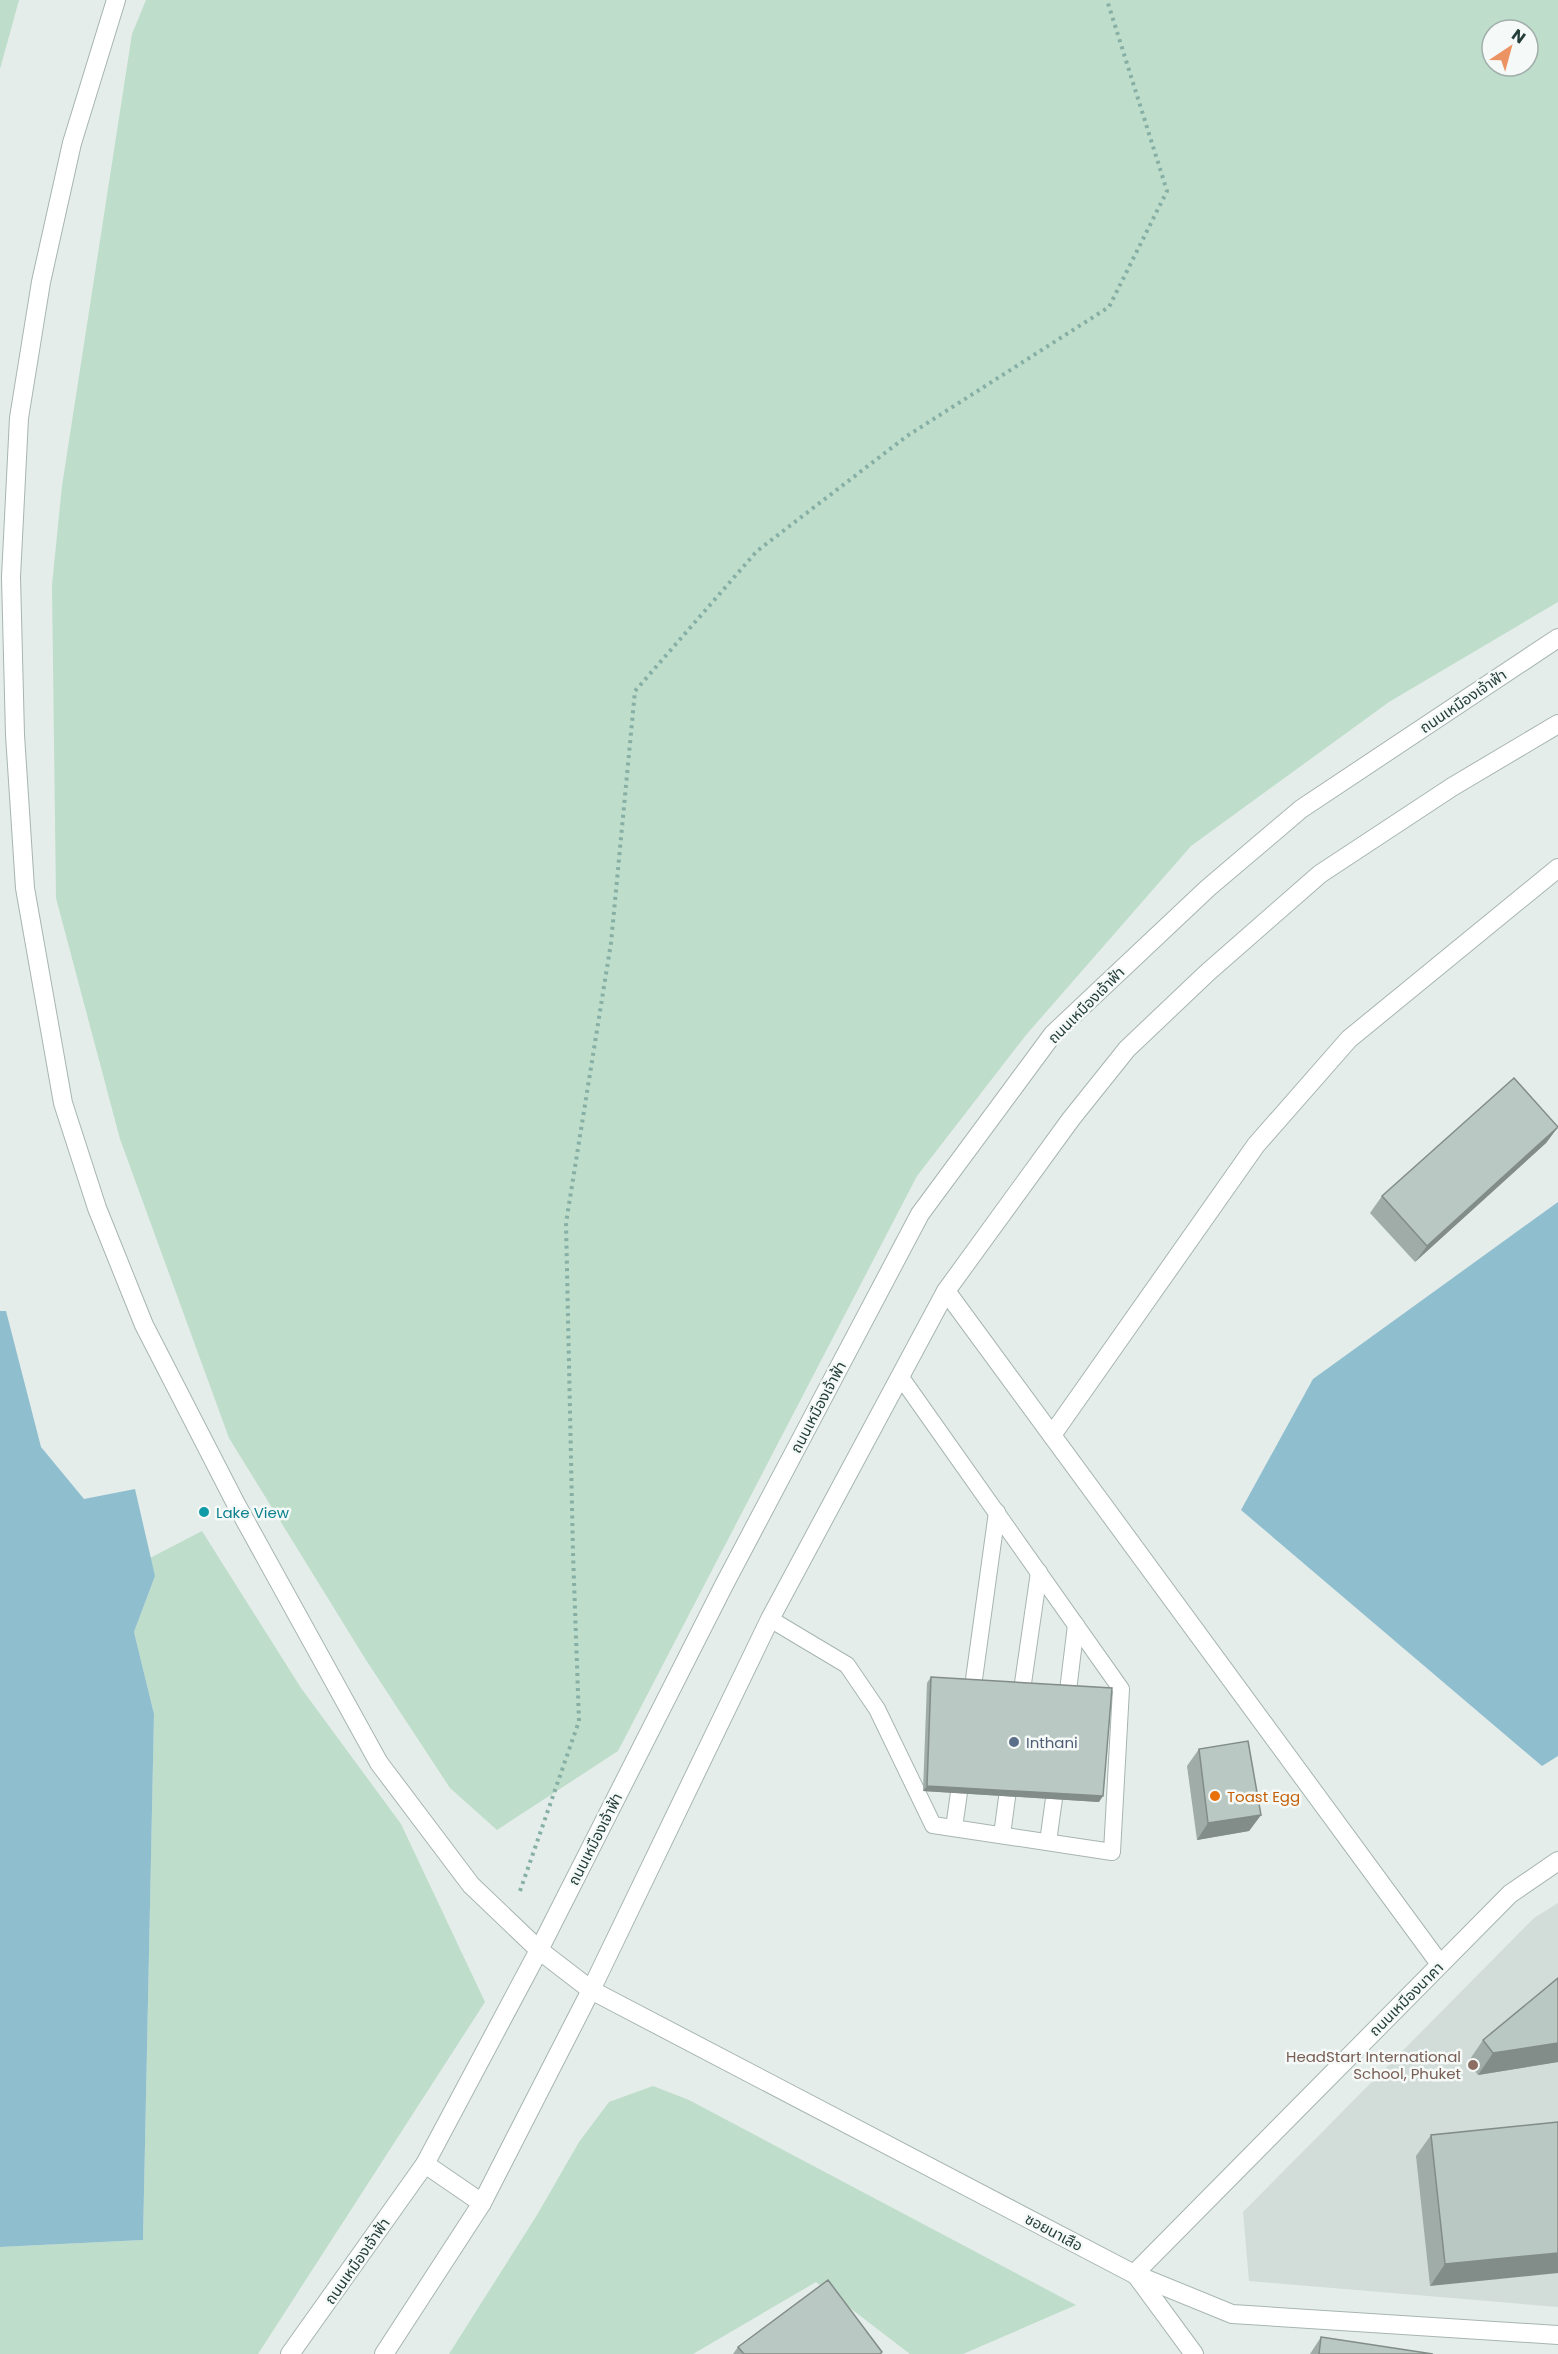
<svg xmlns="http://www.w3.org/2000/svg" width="1558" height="2354" viewBox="0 0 1558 2354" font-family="Poppins,'Noto Sans Thai',sans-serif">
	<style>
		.built { fill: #d2ddd9 }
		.green { fill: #beddca; fill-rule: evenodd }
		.water { fill: #8fbecf }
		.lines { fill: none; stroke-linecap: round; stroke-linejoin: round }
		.service-casing { stroke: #a7b5b2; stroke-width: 18 }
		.minor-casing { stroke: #a7b5b2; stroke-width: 20 }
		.tertiary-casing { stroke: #a7b5b2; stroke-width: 20 }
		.path { stroke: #86afa6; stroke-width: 4; stroke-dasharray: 3 4.5; stroke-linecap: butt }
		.service { stroke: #fff; stroke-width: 16 }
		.minor { stroke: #fff; stroke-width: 18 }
		.tertiary { stroke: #fff; stroke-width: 18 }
		.wall { fill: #9faca8 }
		.shaded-wall { fill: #828c88 }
		.building { fill: #b9c8c3; stroke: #828c88; stroke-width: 1.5 }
		.culture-dot { fill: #0f9aa8; stroke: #f5f9f7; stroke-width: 2 }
		.service-dot { fill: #5c6f8a; stroke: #f5f9f7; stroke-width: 2 }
		.food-dot { fill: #e8710a; stroke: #f5f9f7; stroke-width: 2 }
		.education-dot { fill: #8d6e63; stroke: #f5f9f7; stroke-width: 2 }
		.labels { text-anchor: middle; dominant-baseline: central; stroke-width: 5; stroke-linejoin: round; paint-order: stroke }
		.street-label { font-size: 15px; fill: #243e3a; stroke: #f5f9f7 }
		.culture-label { font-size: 15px; fill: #0d838f; stroke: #f5f9f7; text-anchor: start }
		.service-label { font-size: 15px; fill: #4e5e75; stroke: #f5f9f7; text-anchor: start }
		.food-label { font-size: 15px; fill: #c56008; stroke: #f5f9f7; text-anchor: start }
		.education-label { font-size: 15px; fill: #785e54; stroke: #f5f9f7; text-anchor: end }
	</style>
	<rect width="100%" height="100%" fill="#e4edea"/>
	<polygon class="built" points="1558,1903 1558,2307 1249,2281 1243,2212 1534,1918"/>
	<g class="green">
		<polygon points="0,0 19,0 0,69"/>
		<path d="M146,0h1412v602l-169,100 -198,144 -165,189 -109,141 -299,575 -121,79 -47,-42 -84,-128 -137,-222 -109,-299 -64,-241 -4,-313 10,-99 70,-452zM1492,30h36v36h-36z"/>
		<polygon points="202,1531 301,1688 401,1824 485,2002 258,2354 0,2354 0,2247 143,2240 154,1714 134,1632 155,1576 150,1558"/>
		<polygon points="653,2086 689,2100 1076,2305 963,2354 910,2354 816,2282 693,2354 449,2354 537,2215 579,2142 609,2102"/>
	</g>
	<g class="water">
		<polygon points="1558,1202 1558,1756 1542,1766 1241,1510 1313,1379"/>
		<polygon points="0,1311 6,1311 41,1447 84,1499 135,1489 155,1576 134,1632 154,1714 143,2240 0,2247"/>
	</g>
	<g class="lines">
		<g class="service-casing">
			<g id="service">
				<polyline points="770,1619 847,1665 877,1709 933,1825 1112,1852 1121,1689 900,1376"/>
				<polyline points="971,1701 997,1512"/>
				<polyline points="1020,1704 1039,1572"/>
				<polyline points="1066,1707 1076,1625"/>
				<polyline points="954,1828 962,1771"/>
				<polyline points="1002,1835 1010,1775"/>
				<polyline points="1048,1842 1057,1777"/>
			</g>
		</g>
		<g class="minor-casing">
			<g id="minor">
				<polyline points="116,0 72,143 41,282 19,418 11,577 15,735 25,888 63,1103 97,1208 144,1325 236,1504 379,1763 471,1885 539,1950"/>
				<polyline points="946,1291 1440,1964"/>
				<polyline points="1052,1435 1256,1145 1349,1039 1558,868"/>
				<polyline points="1134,2274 1232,2314 1558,2335"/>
				<polyline points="1136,2275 1194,2354"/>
			</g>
		</g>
		<g class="tertiary-casing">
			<g id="tertiary">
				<polyline points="539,1950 591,1990 1134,2274 1510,1894 1558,1861"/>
				<polyline points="425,2164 482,2203"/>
				<polyline points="290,2354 425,2164 539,1950 724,1585 920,1214 1053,1034 1208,888 1301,809 1558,638"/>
				<polyline points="384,2354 482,2203 591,1990 770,1619 946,1291 1071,1119 1127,1049 1207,973 1320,874 1452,787 1558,724"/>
			</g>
		</g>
		<polyline class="path" points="520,1891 579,1721 573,1553 566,1223 611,943 635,691 757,551 907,436 1109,307 1167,191 1107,0"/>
		<use href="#service" class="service"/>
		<use href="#minor" class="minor"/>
		<use href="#tertiary" class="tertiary"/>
	</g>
	<g class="wall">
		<polygon points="1558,1127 1546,1143 1415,1262 1370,1213 1382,1196"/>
		<polygon points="931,1677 1099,1802 923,1791 927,1683"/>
		<polygon points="1199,1749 1261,1815 1249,1831 1197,1840 1187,1766"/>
		<polygon points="1558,1978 1558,2062 1478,2075 1468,2062 1483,2040"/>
		<polygon points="1558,2122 1430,2286 1416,2156 1431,2135"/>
		<polygon points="1321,2337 1433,2354 1310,2354"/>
		<polygon points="738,2347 881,2354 733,2354"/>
	</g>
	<g class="shaded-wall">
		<polygon points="1558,1127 1546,1143 1415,1262 1427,1246"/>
		<polygon points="927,1786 1103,1796 1099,1802 923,1791"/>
		<polygon points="1261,1815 1249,1831 1197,1840 1208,1823"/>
		<polygon points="1558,2043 1558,2062 1478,2075 1493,2053"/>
		<polygon points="1558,2253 1558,2273 1430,2286 1445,2264"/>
	</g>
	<g class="building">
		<polygon points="1514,1078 1558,1127 1427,1246 1382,1196"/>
		<polygon points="931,1677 1112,1688 1103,1796 927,1786"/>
		<polygon points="1248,1741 1261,1815 1208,1823 1199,1749"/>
		<polygon points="1558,1978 1558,2043 1493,2053 1483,2040"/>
		<polygon points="1558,2122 1558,2253 1445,2264 1431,2135"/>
		<polygon points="828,2280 882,2352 880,2354 744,2354 738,2347"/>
		<polygon points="1321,2337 1433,2354 1319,2354"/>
	</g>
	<circle class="culture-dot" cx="204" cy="1512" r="6"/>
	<circle class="service-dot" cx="1014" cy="1742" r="6"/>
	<circle class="food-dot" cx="1215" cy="1796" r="6"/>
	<circle class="education-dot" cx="1473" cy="2065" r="6"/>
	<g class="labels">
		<g class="street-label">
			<text transform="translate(1463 701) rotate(-34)">ถนนเหมืองเจ้าฟ้า</text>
			<text transform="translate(1086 1005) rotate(-45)">ถนนเหมืองเจ้าฟ้า</text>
			<text transform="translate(818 1407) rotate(-62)">ถนนเหมืองเจ้าฟ้า</text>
			<text transform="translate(595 1839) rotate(-63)">ถนนเหมืองเจ้าฟ้า</text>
			<text transform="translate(1406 1999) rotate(-45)">ถนนเหมืองนาคา</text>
			<text transform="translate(1054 2232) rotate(28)">ซอยนาเสือ</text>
			<text transform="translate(357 2261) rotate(-55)">ถนนเหมืองเจ้าฟ้า</text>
		</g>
		<g class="culture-label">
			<text x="216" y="1512">Lake View</text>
		</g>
		<g class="service-label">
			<text x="1026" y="1742">Inthani</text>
		</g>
		<g class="food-label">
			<text x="1227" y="1796">Toast Egg</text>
		</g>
		<g class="education-label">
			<text x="1461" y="2056">HeadStart International<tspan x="1461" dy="17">School, Phuket</tspan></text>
		</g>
	</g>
	<g transform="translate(1510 48) rotate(36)"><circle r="28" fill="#f5f9f7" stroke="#a1aeab" stroke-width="1.5"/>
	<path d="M0-4.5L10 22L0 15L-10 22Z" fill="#ec9363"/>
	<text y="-9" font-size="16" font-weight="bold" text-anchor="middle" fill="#243e3a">N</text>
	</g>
</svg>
